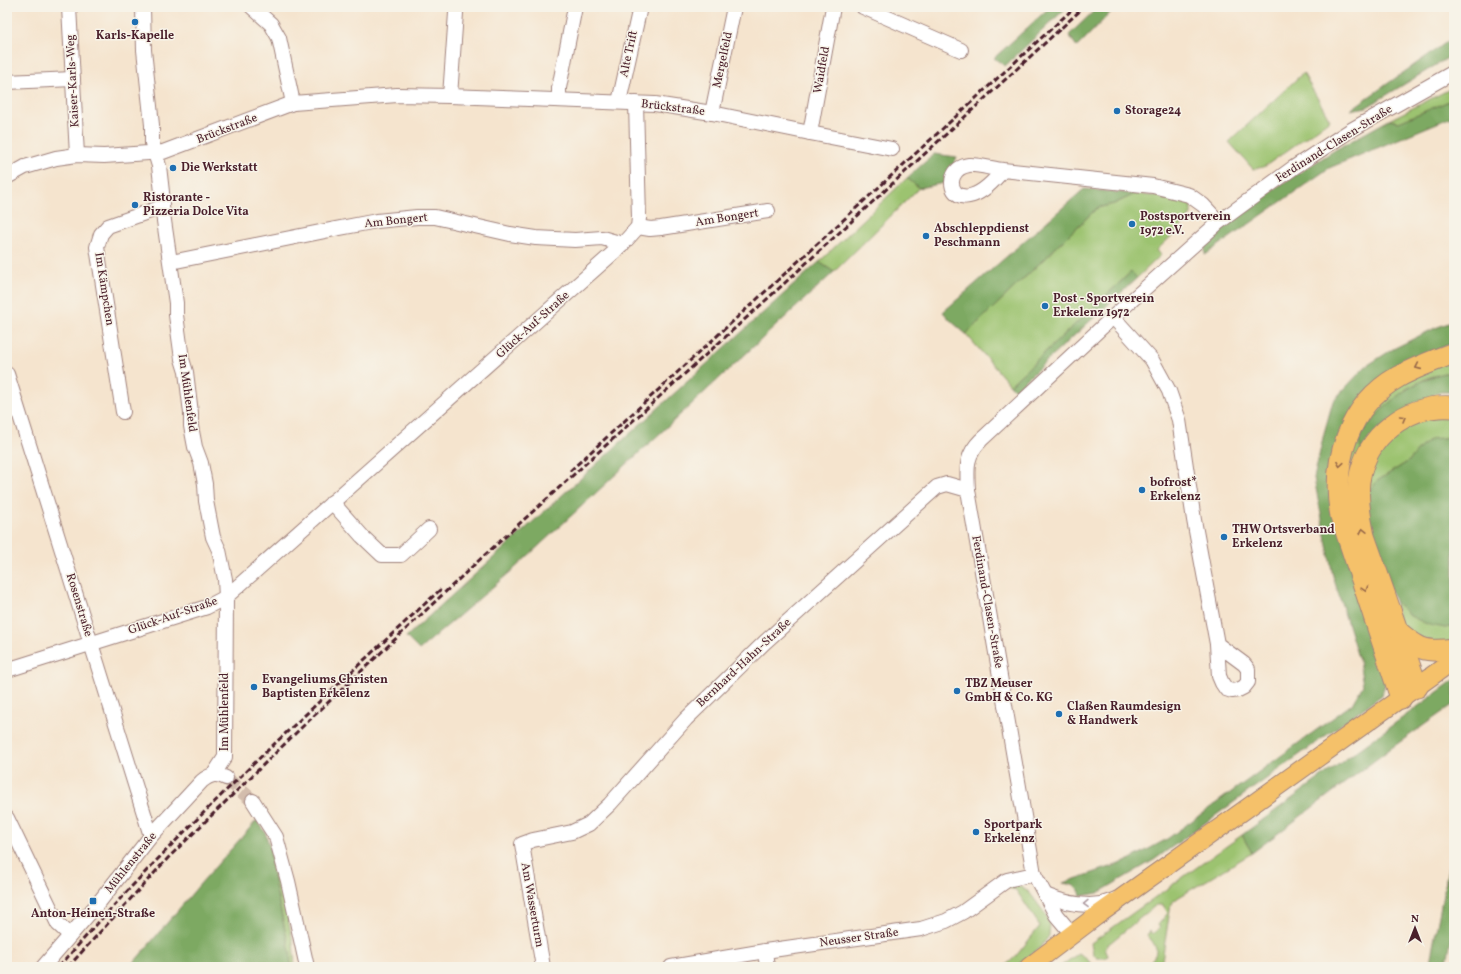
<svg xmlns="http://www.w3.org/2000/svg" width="1461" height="974" viewBox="0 0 1461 974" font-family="Vollkorn,serif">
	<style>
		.green { fill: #9cc36f; stroke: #73714d }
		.forest { fill: #7da962; stroke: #646446 }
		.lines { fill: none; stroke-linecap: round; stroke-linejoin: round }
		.minor-tunnel { stroke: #d3bdad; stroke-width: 14; stroke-dasharray: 14 7; stroke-linecap: butt }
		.minor-casing { stroke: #a0827c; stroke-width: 16 }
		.major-casing { stroke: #a0827c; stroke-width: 20 }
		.highway-casing { stroke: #a0827c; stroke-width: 23 }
		.minor { stroke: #fff; stroke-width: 14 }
		.major { stroke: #f5c16b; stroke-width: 18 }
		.highway { stroke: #f5c16b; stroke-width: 21 }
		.rail { stroke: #4a1f2b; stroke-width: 3; stroke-dasharray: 6 3; stroke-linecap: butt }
		.oneway { stroke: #976848 }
		.oneway2 { stroke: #ae9aa0 }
		.poi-dot { fill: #1f6fb2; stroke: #f7f3e8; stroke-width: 1.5 }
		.labels { text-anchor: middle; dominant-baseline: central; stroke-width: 3; stroke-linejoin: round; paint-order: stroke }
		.poi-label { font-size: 12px; font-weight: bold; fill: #4a1f2b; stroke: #f7f3e8; text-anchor: start }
		.street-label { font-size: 12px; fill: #4a1f2b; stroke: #f7f3e8 }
	</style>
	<rect width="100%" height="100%" fill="#f7f3e8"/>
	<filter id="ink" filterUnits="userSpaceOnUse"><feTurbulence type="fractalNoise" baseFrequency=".025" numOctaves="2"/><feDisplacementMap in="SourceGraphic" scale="8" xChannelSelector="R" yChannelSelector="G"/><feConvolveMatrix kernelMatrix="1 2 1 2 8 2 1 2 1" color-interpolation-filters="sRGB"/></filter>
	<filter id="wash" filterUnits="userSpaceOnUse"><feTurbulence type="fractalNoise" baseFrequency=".012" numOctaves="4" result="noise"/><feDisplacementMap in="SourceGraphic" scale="16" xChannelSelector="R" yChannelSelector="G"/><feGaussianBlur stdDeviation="0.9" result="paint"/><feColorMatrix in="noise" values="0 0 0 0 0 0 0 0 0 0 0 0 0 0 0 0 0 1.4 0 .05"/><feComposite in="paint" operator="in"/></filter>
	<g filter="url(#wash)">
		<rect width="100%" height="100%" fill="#f5e4ce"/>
		<g class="green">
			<polygon points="1303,73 1330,120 1264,167 1253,169 1229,142"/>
			<polygon points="1454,87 1454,99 1399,122 1389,120"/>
			<polygon points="907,178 919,188 834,272 819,262"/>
			<path d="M1135,194c19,2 38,3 56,11v9l-6,9 -28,27 4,5 -24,23 -6,-6 -121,113 -44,-51 131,-126 17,-4z"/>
			<polygon points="1454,358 1454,374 1444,373 1427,378 1406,389 1362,451 1347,516 1349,445 1387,388"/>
			<polygon points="1454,412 1454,437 1431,439 1420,448 1409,461 1377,481 1363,506 1375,454 1410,419"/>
			<polygon points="1395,601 1445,628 1454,626 1454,641 1440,646 1400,628"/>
			<path d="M1242,835l10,18 -73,44 -8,6 -10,64h-9l-1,-7c10,-9 3,-17 -4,-25l3,-4 2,3 8,-6 -2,-3 10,-12 -5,-8h-7l-51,42 3,9 -2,2h-9l-4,-5 -2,-10z"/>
			<polygon points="270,848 278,873 293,942 295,967 291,967 290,952 271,868"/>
			<polygon points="1015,884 1029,892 1044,912 1050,924 1049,936 1040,948 1015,967 1004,967 1016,956 1040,926 1016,890 1008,888"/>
			<polygon points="1079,953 1090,962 1091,967 1060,967"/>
		</g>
		<g class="forest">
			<polygon points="1050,7 1067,7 1005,66 994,58"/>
			<polygon points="1098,7 1116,7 1077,47 1069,35"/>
			<polygon points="1454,37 1454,54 1367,107 1350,110"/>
			<polygon points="1454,99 1454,116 1329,168 1205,255 1205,244 1266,194 1335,150 1389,120 1399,122"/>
			<polygon points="934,154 957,157 944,183 919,188 907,178"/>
			<polygon points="1084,189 1135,194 1114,204 1097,208 966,334 951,321 943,312"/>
			<polygon points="819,262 834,272 515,568 419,650 406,637"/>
			<polygon points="1131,272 1137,278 1015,390 1010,385"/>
			<path d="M1454,321v22l-39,15 -79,89 50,233 -4,15 -228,165 -56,33 -17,3c-2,-11 -9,-11 -18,-13l62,-21 42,-23 185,-135 11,-19 -4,-24 -26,-85 -19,-98 10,-45 9,-32 32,-34 28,-18 42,-21z"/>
			<path d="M1444,373l10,1v18h-14l-28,12 -50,47c-2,-5 -4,-9 -2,-15 2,-5 8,-10 11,-14 20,-24 43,-41 73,-49z"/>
			<polygon points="1454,437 1454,626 1445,628 1429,625 1410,616 1395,601 1368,534 1367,496 1377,481 1409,461 1420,448 1431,439"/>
			<polygon points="1454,680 1454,704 1390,749 1252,853 1242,835"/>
			<polygon points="257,820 265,832 270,848 271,868 290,952 291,967 130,967 200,884"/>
			<polygon points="1454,838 1454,924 1446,967 1429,967"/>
		</g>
	</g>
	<g filter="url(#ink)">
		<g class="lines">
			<polyline class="minor-tunnel" points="226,778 253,801"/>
			<g class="minor-casing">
				<g id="minor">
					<polyline points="69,7 77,155"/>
					<polyline points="143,7 144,50 152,125 152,143 159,166 162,192 162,207 176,303 176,315 182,359 186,372 191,413 191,426 195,447 201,463 205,484 206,501 213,537 219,550 225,579 226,597 225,757 214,774"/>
					<polyline points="252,7 271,24 279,38 293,103"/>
					<polyline points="863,7 961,50"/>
					<polyline points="7,82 73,79"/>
					<polyline points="450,96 456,13"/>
					<polyline points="559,99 559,88 575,7"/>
					<polyline points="619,102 640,7"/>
					<polyline points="712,113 734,7"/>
					<polyline points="810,133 833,7"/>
					<path d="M1003,170c-9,-1 -27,-6 -34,-5 -34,5 -14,65 34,5l150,16 36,9 14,10 16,17"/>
					<polyline points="7,177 25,167 56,158 77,155 104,156 163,152 293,103 397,95 450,96 655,104 712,113 810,133 892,149"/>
					<polyline points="638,227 650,229 661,228 768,211"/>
					<polyline points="171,262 335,229 377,221 417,217 435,217 510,234 536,238 575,240 602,238 616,242 621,246"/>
					<polyline points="1113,317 1152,360 1169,391 1179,420 1194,520 1217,644 1219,676 1222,683 1226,689 1232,691 1238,690 1244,687 1248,682 1248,669 1244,664 1217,644"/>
					<polyline points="7,374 151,836"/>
					<polyline points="123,412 97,247 101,234 108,226 162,207"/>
					<polyline points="332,502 362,536 382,555 401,555 429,529"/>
					<polyline points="7,670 207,607 226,597 621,246 638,227 639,218 636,103"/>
					<polyline points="253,801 276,837 288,881 307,967"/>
					<polyline points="7,818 58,924 70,935"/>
					<path d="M1045,895c17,7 37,12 56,9 5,-1 10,-3 15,-5"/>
					<path d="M1072,934l-16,-19 -22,-41 -66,-384c-1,-22 -3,-34 13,-50l132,-123 106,-95 74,-54 58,-38 103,-58"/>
					<polyline points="765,951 767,967"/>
					<path d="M43,967l57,-66 51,-65 51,-55c9,-7 14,-8 24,-3"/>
					<polyline points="543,967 524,856 522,844 533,840 572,832 589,824 610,804 686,719 765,642 937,487 947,484 968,490"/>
					<polyline points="671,967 765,951 921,929 946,921 963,912 1007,880 1034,874"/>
				</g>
			</g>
			<g class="major-casing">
				<polyline id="major" points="1029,967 1095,917 1454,660"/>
			</g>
			<g class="highway-casing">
				<g id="highway">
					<path d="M1396,630c22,19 28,23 58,19"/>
					<path d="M1417,687l-53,-151c-4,-18 -7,-36 -5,-55 7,-46 49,-78 95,-74"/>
					<path d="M1401,698l-60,-182c-10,-53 7,-111 57,-139 18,-10 37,-17 56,-24"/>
				</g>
			</g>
			<use href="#minor" class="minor"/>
			<use href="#major" class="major"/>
			<use href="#highway" class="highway"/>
			<g class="rail">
				<polyline points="570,471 1075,7"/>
				<path d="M59,967c117,-136 251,-257 382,-378"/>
				<polyline points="68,967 168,858 301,728 475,564 776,291 1084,7"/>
			</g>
		</g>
		<defs><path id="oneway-chevron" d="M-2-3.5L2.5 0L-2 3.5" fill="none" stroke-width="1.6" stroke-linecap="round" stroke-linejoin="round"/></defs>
		<g class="oneway">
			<use href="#oneway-chevron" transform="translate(1418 367) rotate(156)"/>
			<use href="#oneway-chevron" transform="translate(1403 418) rotate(-30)"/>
			<use href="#oneway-chevron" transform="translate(1340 464) rotate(99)"/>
			<use href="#oneway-chevron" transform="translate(1363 531) rotate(-103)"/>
			<use href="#oneway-chevron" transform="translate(1365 589) rotate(72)"/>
		</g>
		<use class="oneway2" href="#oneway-chevron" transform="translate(1086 904) rotate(179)"/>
	</g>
	<g class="poi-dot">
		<circle cx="135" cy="22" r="4"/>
		<circle cx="1117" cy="111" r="4"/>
		<circle cx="173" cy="168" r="4"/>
		<circle cx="135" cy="205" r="4"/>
		<circle cx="1132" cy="224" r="4"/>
		<circle cx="926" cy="236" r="4"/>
		<circle cx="1045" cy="306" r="4"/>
		<circle cx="1142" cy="490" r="4"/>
		<circle cx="1224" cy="537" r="4"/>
		<circle cx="254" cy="687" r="4"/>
		<circle cx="957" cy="691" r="4"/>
		<circle cx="1059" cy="714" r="4"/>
		<circle cx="976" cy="832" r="4"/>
		<rect x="89" y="897" width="8" height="8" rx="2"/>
	</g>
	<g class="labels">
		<g class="poi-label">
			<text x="135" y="36" text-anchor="middle">Karls-Kapelle</text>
			<text x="1125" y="111">Storage24</text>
			<text x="181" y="168">Die Werkstatt</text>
			<text x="143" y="198">Ristorante -<tspan x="143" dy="14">Pizzeria Dolce Vita</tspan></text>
			<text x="1140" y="217">Postsportverein<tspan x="1140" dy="14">1972 e.V.</tspan></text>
			<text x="934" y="229">Abschleppdienst<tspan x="934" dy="14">Peschmann</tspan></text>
			<text x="1053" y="299">Post - Sportverein<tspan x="1053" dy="14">Erkelenz 1972</tspan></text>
			<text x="1150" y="483">bofrost*<tspan x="1150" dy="14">Erkelenz</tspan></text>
			<text x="1232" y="530">THW Ortsverband<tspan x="1232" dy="14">Erkelenz</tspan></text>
			<text x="262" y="680">Evangeliums Christen<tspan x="262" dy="14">Baptisten Erkelenz</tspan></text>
			<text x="965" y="684">TBZ Meuser<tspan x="965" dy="14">GmbH &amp; Co. KG</tspan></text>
			<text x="1067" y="707">Claßen Raumdesign<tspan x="1067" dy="14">&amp; Handwerk</tspan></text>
			<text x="984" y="825">Sportpark<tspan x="984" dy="14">Erkelenz</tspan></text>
			<text x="93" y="914" text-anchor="middle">Anton-Heinen-Straße</text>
		</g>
		<g class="street-label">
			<text transform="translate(629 54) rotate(-78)">Alte Trift</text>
			<text transform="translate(723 60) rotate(-78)">Mergelfeld</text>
			<text transform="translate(822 70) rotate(-80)">Waidfeld</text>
			<text transform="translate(73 81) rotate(-93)">Kaiser-Karls-Weg</text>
			<text transform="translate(673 108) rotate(7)">Brückstraße</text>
			<text transform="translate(227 129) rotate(-21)">Brückstraße</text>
			<text transform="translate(1334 144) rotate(-32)">Ferdinand-Clasen-Straße</text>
			<text transform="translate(727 218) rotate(-9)">Am Bongert</text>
			<text transform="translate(396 221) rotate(-6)">Am Bongert</text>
			<text transform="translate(104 289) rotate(81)">Im Kämpchen</text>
			<text transform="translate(533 325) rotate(-42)">Glück-Auf-Straße</text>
			<text transform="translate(187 393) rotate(82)">Im Mühlenfeld</text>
			<text transform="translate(987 602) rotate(80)">Ferdinand-Clasen-Straße</text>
			<text transform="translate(79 605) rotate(73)">Rosenstraße</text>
			<text transform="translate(173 616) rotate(-19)">Glück-Auf-Straße</text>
			<text transform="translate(744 663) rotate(-43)">Bernhard-Hahn-Straße</text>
			<text transform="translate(225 712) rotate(-90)">Im Mühlenfeld</text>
			<text transform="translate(131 863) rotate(-51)">Mühlenstraße</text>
			<text transform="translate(532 905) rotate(80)">Am Wasserturm</text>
			<text transform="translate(859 938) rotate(-8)">Neusser Straße</text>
		</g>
	</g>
	<rect width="1461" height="974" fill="none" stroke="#f7f3e8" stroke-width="24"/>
	<g transform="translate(1415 928)" stroke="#f7f3e8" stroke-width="3" paint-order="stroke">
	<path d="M0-3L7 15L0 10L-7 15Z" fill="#4a1f2b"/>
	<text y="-6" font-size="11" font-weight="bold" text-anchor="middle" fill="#4a1f2b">N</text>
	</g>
</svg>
